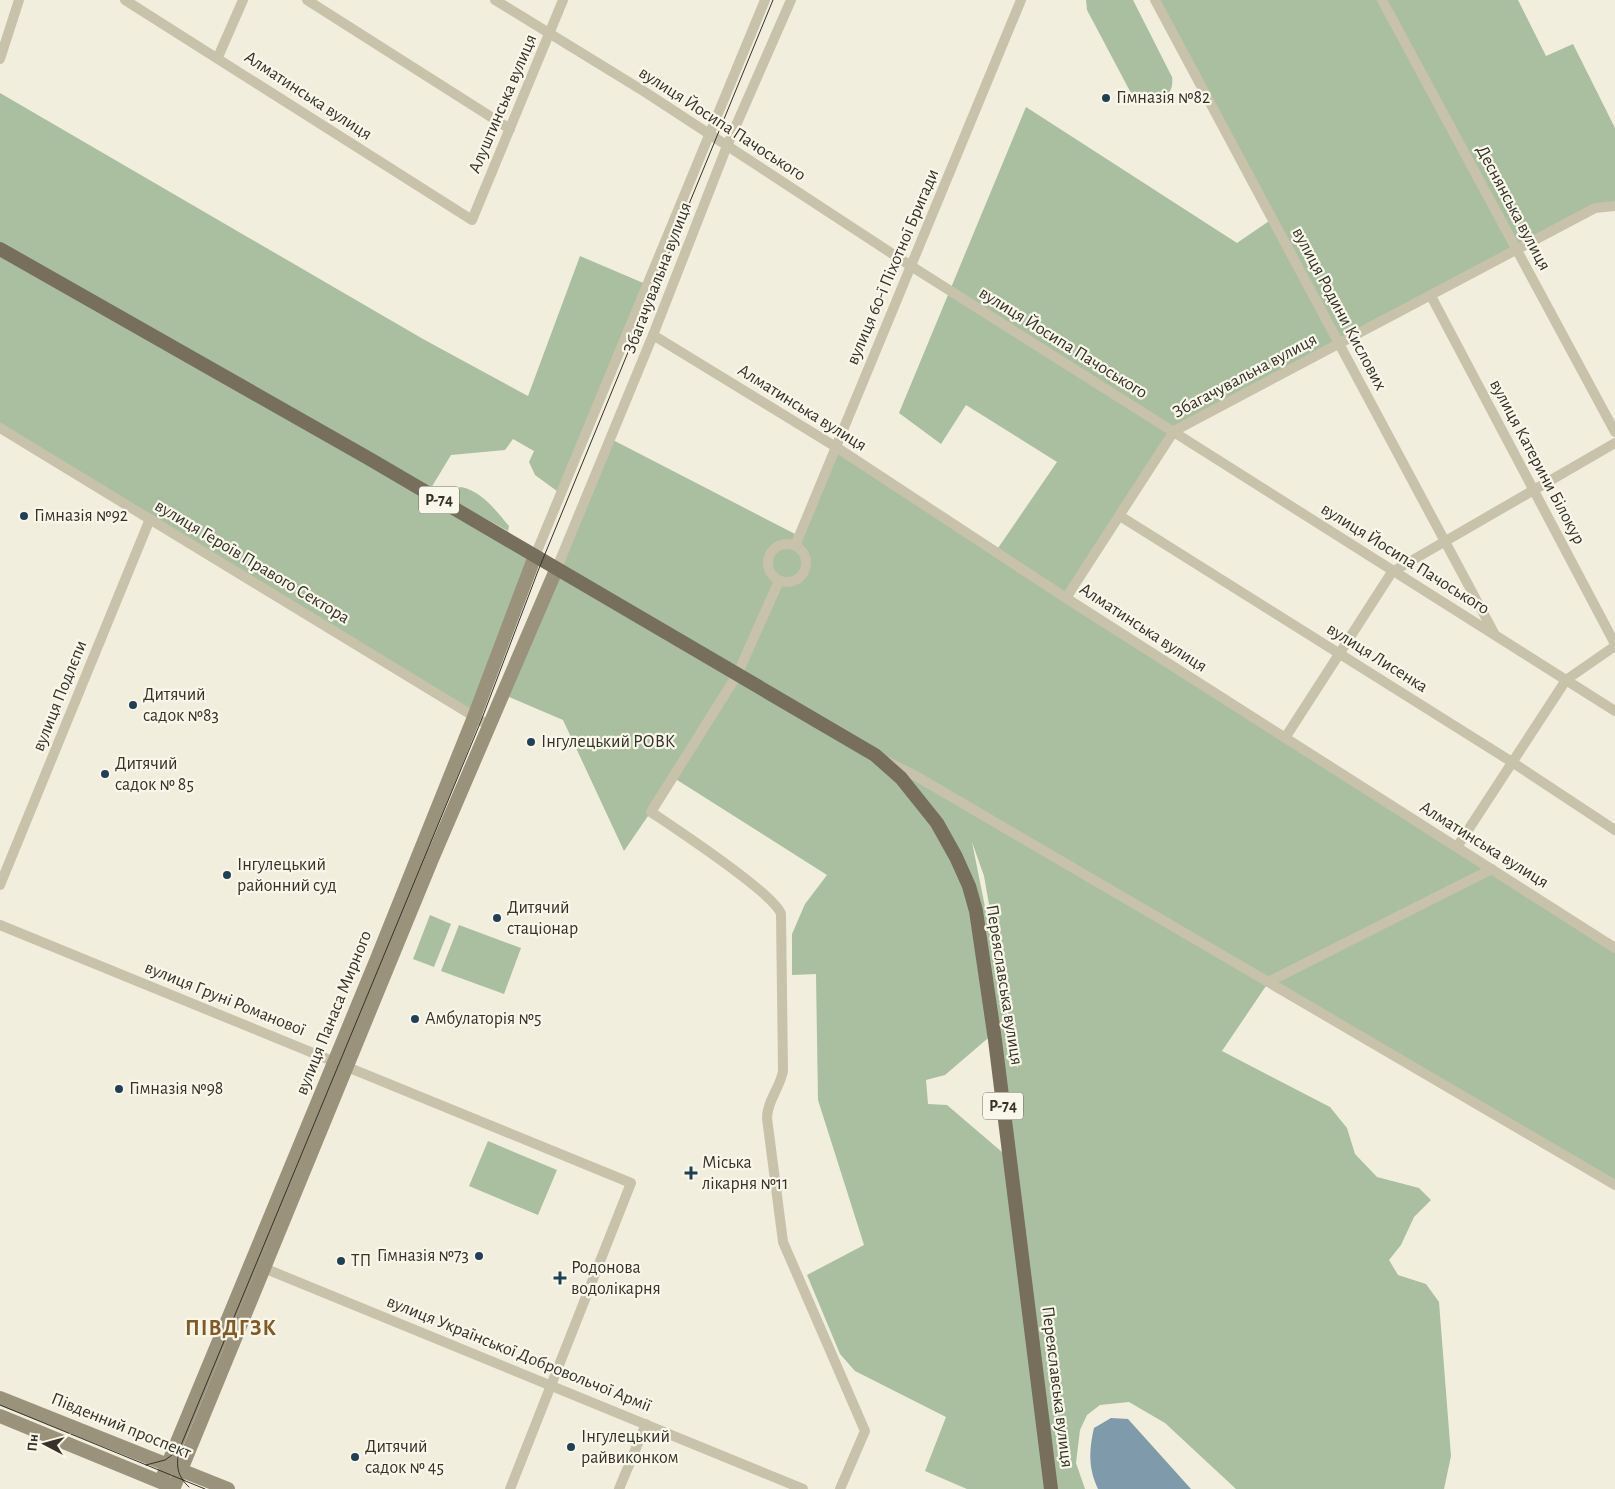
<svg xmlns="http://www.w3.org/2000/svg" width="1615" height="1489" viewBox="0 0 1615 1489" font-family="'Alegreya Sans',sans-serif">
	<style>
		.green { fill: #a9bf9f; fill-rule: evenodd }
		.water { fill: #7f9aab }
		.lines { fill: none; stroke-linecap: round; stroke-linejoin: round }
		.minor { stroke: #c8c2ab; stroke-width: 10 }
		.secondary { stroke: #9b927c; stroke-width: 14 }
		.primary { stroke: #776e5c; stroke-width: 14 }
		.tram { stroke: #363229; stroke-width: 1 }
		.poi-dot { fill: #224054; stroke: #f8f7ea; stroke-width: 2 }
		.labels { text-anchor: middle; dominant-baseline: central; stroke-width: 4.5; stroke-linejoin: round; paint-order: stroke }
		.shield { fill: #f8f7ea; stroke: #706d63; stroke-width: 1 }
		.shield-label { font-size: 16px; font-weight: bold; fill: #363229 }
		.street-label { font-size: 18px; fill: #363229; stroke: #f8f7ea }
		.poi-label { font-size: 18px; fill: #363229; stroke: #f8f7ea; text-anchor: start }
		.district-label { font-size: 22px; font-weight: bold; letter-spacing: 1px; fill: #7f5b28; stroke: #f8f7ea }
	</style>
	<rect width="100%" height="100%" fill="#f1eede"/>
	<g class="green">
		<path d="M1086,0h47l39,77c4,23 -26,36 -40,18l-45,-85z"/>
		<path d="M1155,0h363l28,56 27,-12 42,84v78h-7l-434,225 -108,167 549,350v237l-347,-202 -46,68 108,56 17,21 8,26 22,23 42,11 12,12 -17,17 -13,28 -12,15 9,15 28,9 13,18 12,154 -7,33h-208l-71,-66 -36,-21 -29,3 -13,10 -7,15 -4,33 9,26h-118l-42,-18 21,-54 -91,-46 -15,-17 -33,-79 57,-30 -46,-145 -2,-126 -24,1v-41l13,-30 22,-29 -153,-97 -50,73 -61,-131 -61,-26 109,-255 188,97 37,-89 160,104 61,-89 -91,-57 -25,39 -42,-31 127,-306 211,136 35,-24zM972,842l12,34 34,192 -1,-1zM994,1033l15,125 -62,-53 -19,-1 -2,-24 19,-5z"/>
		<polygon points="0,93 423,339 528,396 580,256 648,285 561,494 535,475 529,462 534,451 513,439 505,450 451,455 428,493 535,556 474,717 0,428"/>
		<path d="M461,487c21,4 35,24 48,39l-1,5 -53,-29 -5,-7 5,-6z"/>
		<polygon points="430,915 451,924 434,967 413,959"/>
		<polygon points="459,925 521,948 504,994 441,971"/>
		<polygon points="488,1141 557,1170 538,1215 469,1186"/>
	</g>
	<path class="water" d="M1111,1418l17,1 63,70h-93c-10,-21 -9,-39 -4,-61z"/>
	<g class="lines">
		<g class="minor">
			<polyline points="125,0 472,220 563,0"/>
			<polyline points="307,0 510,129"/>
			<polyline points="495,0 645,92 911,266 1615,711"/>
			<polyline points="1155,0 1494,633"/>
			<polyline points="1382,0 1615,432"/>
			<polyline points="218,57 243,0"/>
			<polyline points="0,59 19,0"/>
			<polyline points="1431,296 1615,644"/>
			<polyline points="653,335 836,447 1066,598 1615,948"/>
			<polyline points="0,428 488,725"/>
			<polyline points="1120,516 1512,762 1615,830"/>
			<circle cx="787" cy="563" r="19"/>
			<polyline points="795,546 1021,0"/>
			<polyline points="535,556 765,0"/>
			<polyline points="556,570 653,335 727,146 791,0"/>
			<path d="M779,581l-42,94 -86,137c22,15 124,82 130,102l2,157c-3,17 -16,30 -16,47l16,124 82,189 -25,58"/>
			<polyline points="1066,598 1174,431 1595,208 1615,206"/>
			<polyline points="1285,738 1392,572 1615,443"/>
			<polyline points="888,762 916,776 1615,1185"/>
			<polyline points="1457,847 1566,680 1615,646"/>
			<polyline points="0,885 150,519"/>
			<polyline points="0,925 631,1183 510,1489"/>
			<polyline points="1268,982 1492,869"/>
			<polyline points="259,1266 803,1489"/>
			<polyline points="619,1489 646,1424"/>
		</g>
		<g class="secondary">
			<polyline points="0,1398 228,1489"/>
			<polyline points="0,1416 168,1485"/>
			<polyline points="161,1481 376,961 474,717 535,556"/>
			<polyline points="174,1487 432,859 556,570"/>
		</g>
		<polyline class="primary" points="0,249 368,458 875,755 901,778 937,823 956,857 969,886 976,911 995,1040 1051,1489"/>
		<g class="tram">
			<polyline points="0,1405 205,1489"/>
			<polyline points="146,1465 165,1460 179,1450"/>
			<path d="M189,1487c-12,-11 -13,-21 -10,-37l302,-729 57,-150 235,-571"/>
		</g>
	</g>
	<g class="poi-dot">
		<circle cx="1106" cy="98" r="5"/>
		<circle cx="24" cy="516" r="5"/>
		<circle cx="133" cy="705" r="5"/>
		<circle cx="531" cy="742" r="5"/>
		<circle cx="105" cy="774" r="5"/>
		<circle cx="227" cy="875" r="5"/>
		<circle cx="497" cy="918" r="5"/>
		<circle cx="415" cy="1019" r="5"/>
		<circle cx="119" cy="1089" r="5"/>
		<path d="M688.5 1165.5h5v5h5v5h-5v5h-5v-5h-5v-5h5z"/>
		<circle cx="479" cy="1256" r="5"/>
		<circle cx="341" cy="1261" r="5"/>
		<path d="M557.5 1270.5h5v5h5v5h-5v5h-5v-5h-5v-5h5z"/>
		<circle cx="571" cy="1447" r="5"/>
		<circle cx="355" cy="1457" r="5"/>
	</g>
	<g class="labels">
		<g class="shield">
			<rect x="419" y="486.5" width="40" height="27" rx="4"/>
			<rect x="983" y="1092.5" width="40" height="27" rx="4"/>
		</g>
		<g class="shield-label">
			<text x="439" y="500">Р-74</text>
			<text x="1003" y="1106">Р-74</text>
		</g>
		<g class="street-label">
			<text transform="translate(308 96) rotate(33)">Алматинська вулиця</text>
			<text transform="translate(503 104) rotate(-67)">Алуштинська вулиця</text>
			<text transform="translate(722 124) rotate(33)">вулиця Йосипа Пачоського</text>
			<text transform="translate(1513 208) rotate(62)">Деснянська вулиця</text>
			<text transform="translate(893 267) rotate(-67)">вулиця 60-ї Піхотної Бригади</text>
			<text transform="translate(658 278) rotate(-69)">Збагачувальна вулиця</text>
			<text transform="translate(1339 309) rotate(62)">вулиця Родини Кислових</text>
			<text transform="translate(1063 343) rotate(32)">вулиця Йосипа Пачоського</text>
			<text transform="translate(1245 376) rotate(-28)">Збагачувальна вулиця</text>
			<text transform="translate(802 408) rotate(32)">Алматинська вулиця</text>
			<text transform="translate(1537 462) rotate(62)">вулиця Катерини Білокур</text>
			<text transform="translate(1405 559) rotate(32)">вулиця Йосипа Пачоського</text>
			<text transform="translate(252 562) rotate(31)">вулиця Героїв Правого Сектора</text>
			<text transform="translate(1143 628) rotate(33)">Алматинська вулиця</text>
			<text transform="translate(1377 658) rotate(32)">вулиця Лисенка</text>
			<text transform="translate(60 696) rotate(-68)">вулиця Подлєпи</text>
			<text transform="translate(1484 845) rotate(32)">Алматинська вулиця</text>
			<text transform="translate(1004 985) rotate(81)">Переяславська вулиця</text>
			<text transform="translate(225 999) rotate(22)">вулиця Груні Романової</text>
			<text transform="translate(334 1013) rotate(-68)">вулиця Панаса Мирного</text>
			<text transform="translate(519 1354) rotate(22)">вулиця Української Добровольчої Армії</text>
			<text transform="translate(1057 1387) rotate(83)">Переяславська вулиця</text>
			<text transform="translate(121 1426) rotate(22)">Південний проспект</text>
		</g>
		<g class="poi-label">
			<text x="1116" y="98">Гімназія №82</text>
			<text x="34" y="516">Гімназія №92</text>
			<text x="143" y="695">Дитячий<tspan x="143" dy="21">садок №83</tspan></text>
			<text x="541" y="742">Інгулецький РОВК</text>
			<text x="115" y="764">Дитячий<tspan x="115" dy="21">садок № 85</tspan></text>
			<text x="237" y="865">Інгулецький<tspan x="237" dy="21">районний суд</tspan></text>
			<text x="507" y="908">Дитячий<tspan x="507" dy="21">стаціонар</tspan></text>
			<text x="425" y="1019">Амбулаторія №5</text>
			<text x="129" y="1089">Гімназія №98</text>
			<text x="702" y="1163">Міська<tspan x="702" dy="21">лікарня №11</tspan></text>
			<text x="469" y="1256" text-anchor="end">Гімназія №73</text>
			<text x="351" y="1261">ТП</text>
			<text x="571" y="1268">Родонова<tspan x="571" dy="21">водолікарня</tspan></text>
			<text x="581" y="1437">Інгулецький<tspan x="581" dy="21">райвиконком</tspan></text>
			<text x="365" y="1447">Дитячий<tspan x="365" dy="21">садок № 45</tspan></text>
		</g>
		<g class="district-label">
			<text x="231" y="1328">ПІВДГЗК</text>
		</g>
	</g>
	<g transform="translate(45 1444) rotate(276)" stroke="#f8f7ea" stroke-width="4" paint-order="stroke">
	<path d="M0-4L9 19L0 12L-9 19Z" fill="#363229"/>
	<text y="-8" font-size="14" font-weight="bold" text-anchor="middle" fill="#363229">Пн</text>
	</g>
</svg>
